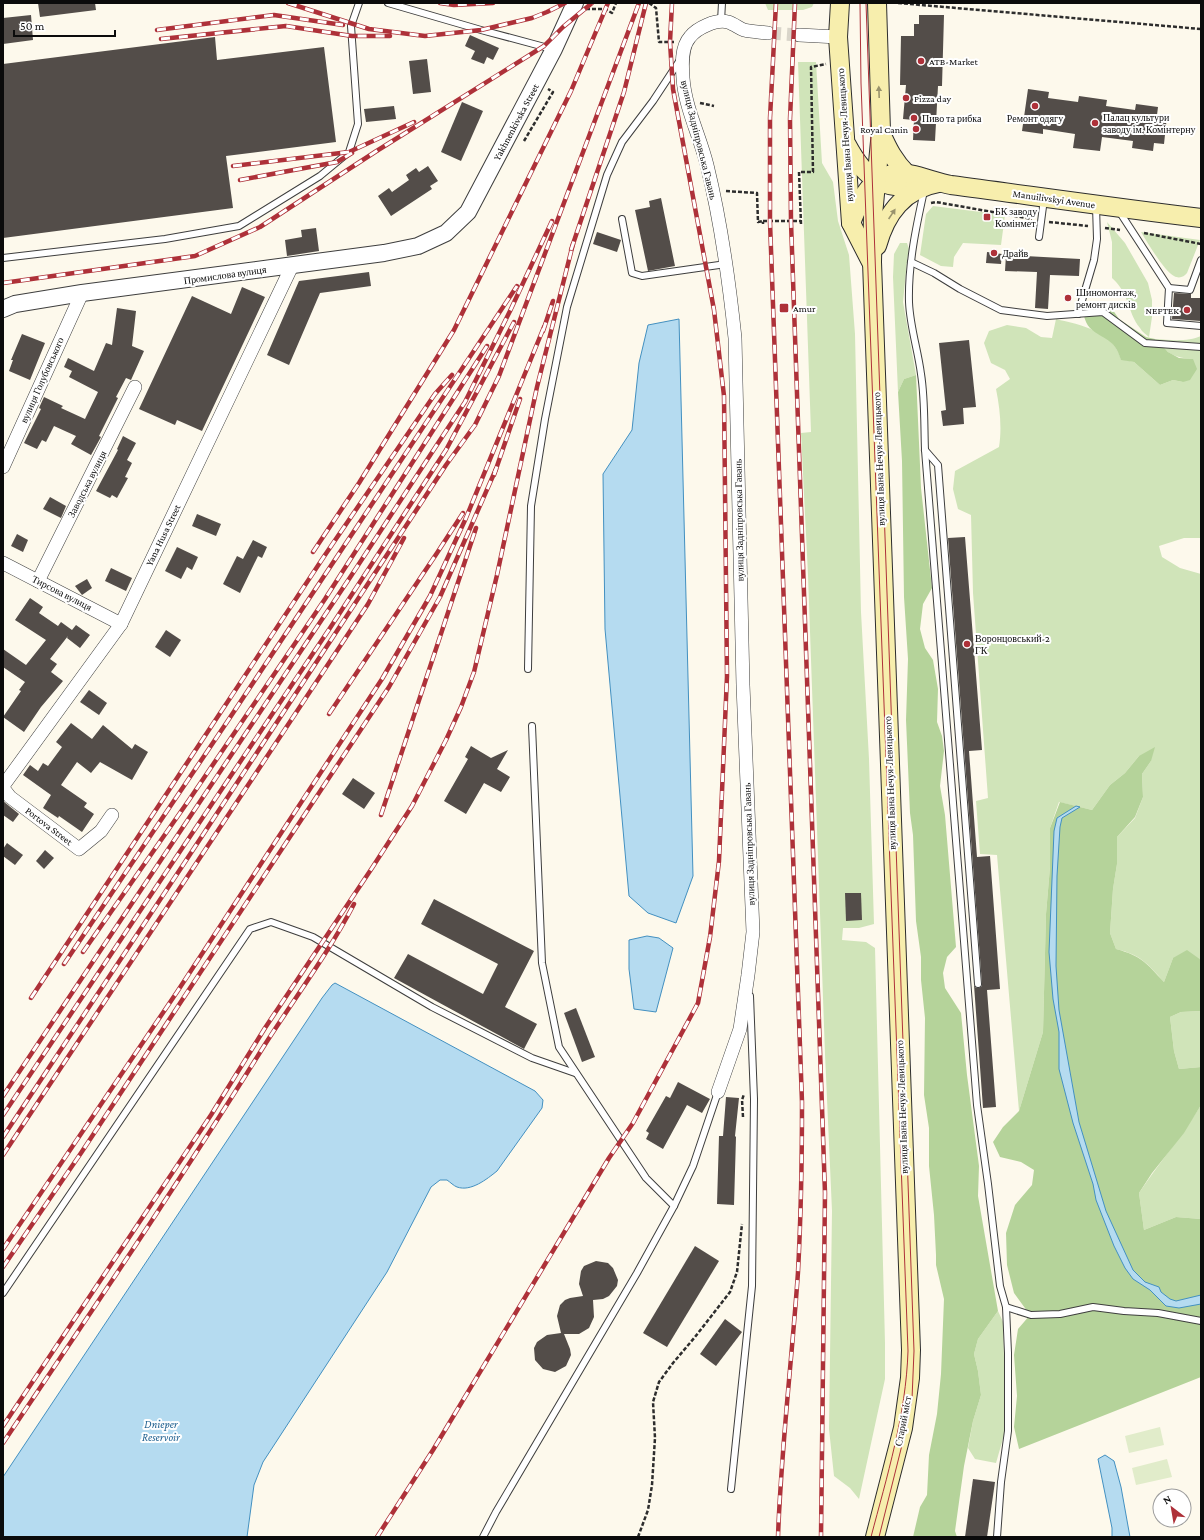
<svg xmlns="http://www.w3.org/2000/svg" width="1204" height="1540" viewBox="0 0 1204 1540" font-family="'Crimson Pro',serif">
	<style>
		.green { fill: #d0e4b9 }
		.forest { fill: #b5d39a }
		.pitch { fill: #e1ecca }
		.water { fill: #b5dbf0; stroke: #4390c0 }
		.building { fill: #534d49 }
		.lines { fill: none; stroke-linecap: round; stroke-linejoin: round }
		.minor-tunnel { stroke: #d9d5ca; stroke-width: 13; stroke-dasharray: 13 6; stroke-linecap: butt }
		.service-casing { stroke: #3e3e3e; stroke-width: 8 }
		.minor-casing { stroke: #3e3e3e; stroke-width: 14 }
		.tertiary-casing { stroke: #3e3e3e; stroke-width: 18 }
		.secondary-casing { stroke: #2d2d2d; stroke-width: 20 }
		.path { stroke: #2d2d2d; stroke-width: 2.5; stroke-dasharray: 4 2; stroke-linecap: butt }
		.service { stroke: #fff; stroke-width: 6 }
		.minor { stroke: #fff; stroke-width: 13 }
		.tertiary { stroke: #fff; stroke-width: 16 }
		.secondary { stroke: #f7eead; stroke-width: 18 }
		.tram { stroke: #ae3139; stroke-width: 1 }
		.rail-casing { stroke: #ae3139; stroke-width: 4.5 }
		.rail { stroke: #fff; stroke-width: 3; stroke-dasharray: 9; stroke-linecap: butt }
		.oneway { fill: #99936c }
		.poi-dot { fill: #ae3139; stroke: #fff; stroke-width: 1.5 }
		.labels { text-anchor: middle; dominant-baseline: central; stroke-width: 4; stroke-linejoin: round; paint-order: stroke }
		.poi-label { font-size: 10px; fill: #0b0b0b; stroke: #fff; text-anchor: start }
		.street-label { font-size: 10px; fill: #0b0b0b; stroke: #fff }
		.water-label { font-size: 11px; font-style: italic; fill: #216291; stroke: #fff }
	</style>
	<rect width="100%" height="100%" fill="#fdf9ec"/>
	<g class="green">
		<polygon points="765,3 814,3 812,7 803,10 768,10"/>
		<polygon points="798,62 816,62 822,163 833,182 838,221 849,255 855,334 861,612 869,759 874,924 859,928 843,928 842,940 866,942 875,948 885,1343 885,1379 859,1499 850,1488 834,1476 829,1429 832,1211 825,1054 808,575 801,433 811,432"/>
		<polygon points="933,206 1005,215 1001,245 963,243 954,257 953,267 941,266 920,255 926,214"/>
		<path d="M1107,222l18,21 23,40 4,17v17l-3,20c-3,-3 -7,-5 -9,-9 -13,-16 -10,-34 -28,-50v-36z"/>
		<path d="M1141,232l59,8 -13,33c-3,4 -8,6 -13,3 -9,-4 -27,-34 -33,-44z"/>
		<polygon points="900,243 907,243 909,249 907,261 903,302 916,375 904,379 898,392 893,277 894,254"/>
		<path d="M1056,319c25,6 57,12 65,40l13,3 26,23 13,-5 10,2 10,-23c-18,-1 -27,-6 -38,-20 15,1 33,3 46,-3v202h-17l-25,8 3,11 18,11 21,6v386l-1,-1 -27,-1 -9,24c-17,-19 -23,-27 -48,-33l-6,-16 3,-44 4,-25v-27l18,-19 8,-21 -1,-23 9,-13 -12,-5 -14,17 -15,12 -18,25 -33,-8 -9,26v39l-4,47 -3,118 -24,79 -22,-256 -17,-1 -4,-53 12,-3 -15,-205 -2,-78 -13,-6 -5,-20 2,-18 44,-24c3,-18 1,-39 -3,-58l14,-10 -5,-9 -14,-7 -7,-20 5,-12 18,-6 19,3 15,9 11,1z"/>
		<polygon points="1201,1011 1201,1067 1179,1069 1174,1051 1170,1017 1181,1012"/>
		<path d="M1201,1105v114l-25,-2 -32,13 -5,-37c20,-30 43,-57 62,-88z"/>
		<polygon points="998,1311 1003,1322 1006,1428 996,1463 975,1459 968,1448 973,1421 981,1395 978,1371 974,1354 978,1339"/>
	</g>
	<g class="forest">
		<path d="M1093,302l15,1 11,16 27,18 9,2 13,13 11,6 14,1 4,10 -7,11 -7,2 -10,-2 -13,5 -26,-23 -13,-2c-7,-23 -17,-19 -31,-32 -3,-3 -5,-8 -6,-12z"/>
		<polygon points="916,375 921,488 932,588 923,604 920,629 925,648 933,660 938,689 937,722 942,736 944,751 940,786 945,815 956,947 947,957 943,973 945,988 961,1013 967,1075 979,1166 978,1196 998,1311 978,1339 974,1354 978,1371 981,1395 973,1421 964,1466 955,1531 957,1537 913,1537 920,1507 927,1495 929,1455 937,1414 941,1374 944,1299 936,1265 936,1255 934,1215 929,1166 929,1128 924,1095 925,1018 921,980 921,957 916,921 913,835 910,813 906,720 908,659 904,597 902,461 898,392 904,379"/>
		<path d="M1155,747l-4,14 -9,13 1,23 -8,20 -18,20v27l-4,25 -3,44 6,16c26,7 30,14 48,33l9,-24 14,-8 14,10v51l-20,1 -11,5 4,34 5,18 22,-2v38l-17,28 -32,40 -13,20 5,37 32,-13 25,2v158l-182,72 -5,-22 3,-31 -3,-41 4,-26 12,-14 -16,-22 -7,-28 -1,-32 9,-28 17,-20 2,-15 -13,-8 -21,-5 -7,-15 10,-15 16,-16 24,-79 3,-118 4,-47v-39l10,-26 32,8 18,-25 15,-12 14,-17z"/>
	</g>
	<g class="pitch">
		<polygon points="1160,1427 1164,1445 1129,1453 1125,1436"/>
		<polygon points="1167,1459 1172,1477 1136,1485 1132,1468"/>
	</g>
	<g class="water">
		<polygon points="679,319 693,876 676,923 648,913 629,896 605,629 603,474 632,430 639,363 648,325"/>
		<polygon points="1076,806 1080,807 1062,818 1060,827 1057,876 1056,966 1059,1010 1079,1122 1106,1211 1133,1270 1145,1282 1159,1287 1161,1292 1170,1299 1176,1301 1201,1295 1201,1304 1179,1308 1166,1306 1150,1290 1133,1279 1125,1268 1114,1246 1096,1200 1093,1184 1073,1123 1059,1069 1059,1032 1053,999 1049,952 1054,831 1057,818"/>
		<polygon points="647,936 659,938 673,948 656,1012 634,1009 629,969 629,940"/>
		<path d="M335,983l200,108 8,9 -1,8 -45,63c-10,8 -26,21 -40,16 -3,-1 -7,-5 -10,-7h-7l-9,7 -44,85 -124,190 -9,23 -7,52h-244v-60l319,-479 10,-13z"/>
		<polygon points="1105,1455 1114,1461 1121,1487 1130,1537 1112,1537 1112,1528 1098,1459"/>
	</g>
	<g class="building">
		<polygon points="38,3 95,3 96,10 40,17"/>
		<polygon points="31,15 33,40 3,44 3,18"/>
		<polygon points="919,15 944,15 942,86 938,86 935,141 913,140 914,120 903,119 906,85 900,85 901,36 914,36 914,24 919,24"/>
		<polygon points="470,35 499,48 493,60 487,57 484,64 471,59 475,51 465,46"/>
		<polygon points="215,37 217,60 324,47 336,142 226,156 233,208 3,238 3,64"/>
		<polygon points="427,59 431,92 413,94 409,61"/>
		<polygon points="1028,89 1049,92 1048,98 1078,102 1079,96 1107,100 1106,106 1135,110 1136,104 1158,107 1157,115 1167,116 1164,144 1154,143 1153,151 1132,148 1133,141 1102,137 1100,151 1073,148 1075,134 1043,129 1043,134 1022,131"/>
		<polygon points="462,102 483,111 461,161 441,152"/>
		<polygon points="394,106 396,119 366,122 364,109"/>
		<polygon points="428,166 438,181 430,186 432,189 391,216 378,196 389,188 392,192 409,180 406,175 416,168 419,172"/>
		<polygon points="661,198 675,266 648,271 635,210 650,207 649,201"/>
		<polygon points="316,228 319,251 287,256 285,240 302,237 301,230"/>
		<polygon points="597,232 621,240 617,252 593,244"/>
		<polygon points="987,252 1002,254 1001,264 986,263"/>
		<polygon points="1006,255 1080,259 1079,276 1050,275 1048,309 1035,308 1037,272 1005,271"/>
		<polygon points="369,272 371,286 320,293 289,365 267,355 299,281"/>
		<polygon points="242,287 265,297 202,431 177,420 175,425 139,409 192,296 231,314"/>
		<polygon points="1174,293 1191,294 1191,298 1201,298 1201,321 1172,319"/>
		<polygon points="117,308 136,311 132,346 144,351 131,380 126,378 116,397 118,398 99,436 101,437 91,455 71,444 76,436 54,426 46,442 42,440 37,449 24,443 41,409 39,408 44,397 63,406 61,408 85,419 98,392 69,377 72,371 64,367 68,358 94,371 106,343 112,345"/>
		<polygon points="22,334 45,343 30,380 9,371 13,360 11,360"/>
		<polygon points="969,340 976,407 963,408 964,424 943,426 941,411 946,410 939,343"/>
		<polygon points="123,436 136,443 127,460 132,463 125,477 128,478 117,498 112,495 110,498 96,491 118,450 117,449"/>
		<polygon points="50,497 66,506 61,518 43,509"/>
		<polygon points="197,514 221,524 216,536 192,526"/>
		<polygon points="17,534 28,540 23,552 11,546"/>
		<polygon points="965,537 982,750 969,751 977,857 990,856 1000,989 987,990 996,1107 983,1108 974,985 976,988 979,988 982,986 982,984 948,538"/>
		<polygon points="253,540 267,547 262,558 258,556 240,593 223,584 237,556 243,559"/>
		<polygon points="177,547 198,557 192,570 187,567 181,579 165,571"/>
		<polygon points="111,568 132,578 126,591 105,581"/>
		<polygon points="87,579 92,588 82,595 75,586"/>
		<polygon points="30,598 43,607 39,613 58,626 61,622 72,630 76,625 90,635 80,648 67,638 68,636 50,659 57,664 51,672 63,681 41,707 24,732 3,717 21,691 19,690 25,682 3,667 3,649 26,665 46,640 15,620"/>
		<polygon points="166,630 181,640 170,657 155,647"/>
		<polygon points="89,690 107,703 99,715 80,702"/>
		<polygon points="71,723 92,739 103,725 132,749 135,744 148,752 132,780 100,762 91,773 77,762 61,785 87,803 84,807 94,814 82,832 59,816 58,818 43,808 51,795 23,775 30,765 38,771 43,763 48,766 62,747 56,742"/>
		<polygon points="471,746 491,758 508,750 497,769 510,777 501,792 484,783 466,814 444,801 468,759 465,757"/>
		<polygon points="353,778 375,793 364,809 342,794"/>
		<polygon points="3,801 19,814 13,822 3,815"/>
		<polygon points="7,843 23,855 15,865 3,856 3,849"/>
		<polygon points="45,850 54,858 44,869 36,861"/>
		<polygon points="845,893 861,893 862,920 846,921"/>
		<polygon points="434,899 534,951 505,1007 537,1024 524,1049 394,978 408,954 483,994 498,964 421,924"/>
		<polygon points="576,1008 595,1057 582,1062 564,1013"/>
		<polygon points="678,1082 710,1099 702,1113 687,1105 663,1149 646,1139 649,1133 646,1131 666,1096 670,1098"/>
		<polygon points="726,1097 739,1098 735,1136 736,1137 734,1205 717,1204 719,1136 723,1136"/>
		<polygon points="695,1246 719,1261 667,1347 643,1333"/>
		<polygon points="596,1261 608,1263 613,1268 618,1280 617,1286 609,1296 603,1299 593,1300 594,1317 589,1328 579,1334 564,1334 570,1349 571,1355 566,1366 555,1372 543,1369 535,1360 534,1348 537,1342 547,1335 561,1333 557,1316 560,1305 565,1300 570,1298 583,1296 579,1284 581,1271 584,1266"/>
		<polygon points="725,1319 742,1332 716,1366 700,1354"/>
		<polygon points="973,1479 995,1482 987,1537 965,1537"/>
	</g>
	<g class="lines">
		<polyline class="minor-tunnel" points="768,33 799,35"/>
		<g class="service-casing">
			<g id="service">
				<polyline points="388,3 481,30 552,49"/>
				<polyline points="721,21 722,3"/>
				<path d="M924,191c-8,36 -16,74 -15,111 1,25 9,48 12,72 4,25 3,51 4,76l52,655 11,79 12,102 6,21 2,46v78l-7,51 -4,55"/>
				<polyline points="1119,211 1169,288 1167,323 1201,326"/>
				<polyline points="622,219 632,273 642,276 726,264"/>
				<polyline points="1039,237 1044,199"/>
				<polyline points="3,258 165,239 239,226 320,176 349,152 358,124 351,26 359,3"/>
				<polyline points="911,262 934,273 960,289 1001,310 1047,316 1103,312 1145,343 1201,347"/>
				<polyline points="1169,288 1190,290 1201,260"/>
				<polyline points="1078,314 1094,260 1097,239 1096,206"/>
				<polyline points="925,450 938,465 978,984"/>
				<polyline points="528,669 531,506 545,419 567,307 607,175 622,142 653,101 680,60"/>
				<polyline points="532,726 542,963 559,1047 646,1178 674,1206"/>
				<polyline points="3,1293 250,929 271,922 313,937 432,1007 532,1058 575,1073"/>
				<polyline points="1006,1307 1031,1315 1060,1314 1093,1307 1124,1311 1158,1313 1201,1321"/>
				<polyline points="731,1489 752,1286 754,1099 750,996"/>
				<polyline points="483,1537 496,1512 637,1273 674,1206 693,1166 718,1092"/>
			</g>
		</g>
		<g class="minor-casing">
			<g id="minor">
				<polyline points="799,35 838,37"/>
				<polyline points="3,467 82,293"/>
				<polyline points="3,563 121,624"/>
				<polyline points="38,581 135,387"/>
				<polyline points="3,786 121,624 292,266"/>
				<polyline points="3,788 10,797 79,849 101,831 112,815"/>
				<path d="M718,1092l22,-63 8,-54 5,-43 -10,-247 -8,-347c-6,-58 -14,-116 -28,-173 -7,-29 -22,-57 -24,-87 -1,-13 -2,-31 7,-41 7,-9 26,-18 38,-15 6,2 11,6 16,8 8,2 17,2 24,3"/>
			</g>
		</g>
		<g class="tertiary-casing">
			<polyline id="tertiary" points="3,309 15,304 82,293 384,253 418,246 446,233 468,212 554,49 575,3"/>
		</g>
		<g class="secondary-casing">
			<g id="secondary">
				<polyline points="840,3 838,37 851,223 871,262"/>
				<path d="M881,133c7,16 13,28 26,41"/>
				<path d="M847,145c18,34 36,46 75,41"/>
				<path d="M851,223c8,-20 17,-44 41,-49 17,-4 41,8 59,11 83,11 166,23 250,33"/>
				<path d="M877,246c9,-33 27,-57 62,-63"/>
				<polyline points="875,1537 903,1428 910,1378 911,1350 872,262 873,215 881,131 877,3"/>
			</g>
		</g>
		<g class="path">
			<polyline points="649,3 656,8 659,42 674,42"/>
			<polyline points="898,3 1201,29"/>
			<polyline points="586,9 605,9 612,13 616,3"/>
			<polyline points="700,103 714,106"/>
			<polyline points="524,141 553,92 548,89"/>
			<polyline points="726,191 757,193 758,222 763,221 763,224"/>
			<polyline points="931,203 936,202 1032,219"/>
			<polyline points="763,221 801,221"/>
			<polyline points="1049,222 1088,226"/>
			<polyline points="801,224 799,172 813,172 811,67 826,64"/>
			<polyline points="1105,228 1120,230"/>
			<polyline points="1144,233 1201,244"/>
			<polyline points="743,1117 742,1100 744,1094"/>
			<polyline points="638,1537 648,1510 652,1485 655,1438 653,1402 659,1382 673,1363 695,1337 730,1292 737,1272 742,1224"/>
		</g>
		<use href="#service" class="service"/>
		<use href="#minor" class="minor"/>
		<use href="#tertiary" class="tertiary"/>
		<use href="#secondary" class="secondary"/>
		<g class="tram">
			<path d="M860,3l1,80 47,1268c-2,64 -21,125 -37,186"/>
			<polyline points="866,3 914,1351 912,1399 906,1429 879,1537"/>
		</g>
		<g class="rail-casing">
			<g id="rail">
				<polyline points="288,3 369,29 425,36 481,30 532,18 547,12 565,3"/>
				<polyline points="440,3 454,5 493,3"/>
				<path d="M776,3l-6,115v104l32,880c0,57 -1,113 -4,170 -6,88 -17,176 -20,265"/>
				<polyline points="795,3 790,119 791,222 825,1193 821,1537"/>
				<polyline points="157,30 274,15 343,25"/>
				<polyline points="161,39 286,26 352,36 390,36"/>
				<polyline points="233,166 349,152 414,122"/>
				<polyline points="240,180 337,162 352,153"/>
				<polyline points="571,250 624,92 646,3"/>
				<polyline points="3,283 195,256 260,227 375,152 544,46 563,27 592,3"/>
				<polyline points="543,331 553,301"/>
				<polyline points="494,475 520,399"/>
				<polyline points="313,552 359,483 454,330 571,91 608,3"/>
				<polyline points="329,714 437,553 463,513"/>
				<polyline points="381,815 476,528"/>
				<polyline points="83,952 189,800 325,599 487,346"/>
				<polyline points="64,964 227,722 517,286"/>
				<polyline points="31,998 325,555 435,394 452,375"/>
				<polyline points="3,1096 351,576 465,402 510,311 552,221"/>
				<polyline points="3,1115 330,628 446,450 514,322"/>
				<polyline points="3,1137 185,862 446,465 475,425 499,376 639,3"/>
				<polyline points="3,1155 368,604 404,538"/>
				<polyline points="3,1249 177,992 382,679 430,596 466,518 544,327"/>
				<polyline points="3,1267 81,1153 389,687 440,597 496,469"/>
				<polyline points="3,1426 211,1115 265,1028 372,868 412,806 446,740 461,707 474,672 497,575 537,387 573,244"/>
				<path d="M3,1443c88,-131 177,-262 261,-397 30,-47 64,-92 90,-142"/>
				<polyline points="377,1537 433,1450 609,1158 633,1123 698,1003 710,937 719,861 727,676 724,396 714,310 673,89 670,42 672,3"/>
			</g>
		</g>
		<use href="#rail" class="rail"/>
	</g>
	<defs><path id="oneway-solid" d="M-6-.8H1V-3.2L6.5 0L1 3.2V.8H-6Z"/></defs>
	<g class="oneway">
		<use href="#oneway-solid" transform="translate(879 92) rotate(-92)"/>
		<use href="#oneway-solid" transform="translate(892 214) rotate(-56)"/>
	</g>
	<g class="poi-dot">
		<circle cx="921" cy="61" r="4"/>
		<circle cx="906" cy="98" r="4"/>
		<circle cx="1035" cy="106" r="4"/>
		<circle cx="914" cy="118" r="4"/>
		<circle cx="1095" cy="123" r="4"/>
		<circle cx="916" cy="129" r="4"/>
		<rect x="983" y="213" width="8" height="8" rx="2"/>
		<circle cx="994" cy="253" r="4"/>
		<circle cx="1068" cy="298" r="4"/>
		<rect x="779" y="303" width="10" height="10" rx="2"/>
		<circle cx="1187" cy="310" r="4"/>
		<circle cx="967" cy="644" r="4"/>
	</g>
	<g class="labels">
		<g class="poi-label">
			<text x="929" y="61">ATB-Market</text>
			<text x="914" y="98">Pizza day</text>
			<text x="1103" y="117">Палац культури<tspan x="1103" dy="12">заводу ім. Комінтерну</tspan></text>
			<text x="922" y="118">Пиво та рибка</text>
			<text x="1035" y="118" text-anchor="middle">Ремонт одягу</text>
			<text x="908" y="129" text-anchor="end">Royal Canin</text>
			<text x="995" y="211">БК заводу<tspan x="995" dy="12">Комінмет</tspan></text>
			<text x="1002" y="253">Драйв</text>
			<text x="1076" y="292">Шиномонтаж,<tspan x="1076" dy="12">ремонт дисків</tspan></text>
			<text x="793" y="308">Amur</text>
			<text x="1179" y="310" text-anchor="end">NEFTEK</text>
			<text x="975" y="638">Воронцовський-2<tspan x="975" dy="12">ГК</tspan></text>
		</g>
		<g class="street-label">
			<text transform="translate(516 122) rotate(-62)">Yakhnenkivska Street</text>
			<text transform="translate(845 135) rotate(-94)">вулиця Івана Нечуя-Левицького</text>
			<text transform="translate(699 140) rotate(76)">вулиця Задніпровська Гавань</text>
			<text transform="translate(1054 199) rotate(8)">Manuilivskyi Avenue</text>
			<text transform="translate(225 275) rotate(-8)">Промислова вулиця</text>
			<text transform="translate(42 380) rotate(-66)">вулиця Голубовського</text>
			<text transform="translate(879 459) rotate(-92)">вулиця Івана Нечуя-Левицького</text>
			<text transform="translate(87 484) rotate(-63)">Заводська вулиця</text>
			<text transform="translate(739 520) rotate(-91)">вулиця Задніпровська Гавань</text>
			<text transform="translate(163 535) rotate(-64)">Yana Husa Street</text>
			<text transform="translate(62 593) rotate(27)">Тирсова вулиця</text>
			<text transform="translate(890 783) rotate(-92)">вулиця Івана Нечуя-Левицького</text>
			<text transform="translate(49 826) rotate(37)">Portova Street</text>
			<text transform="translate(749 844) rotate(-92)">вулиця Задніпровська Гавань</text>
			<text transform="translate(902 1107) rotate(-92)">вулиця Івана Нечуя-Левицького</text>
			<text transform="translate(903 1421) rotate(-79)">Старий міст</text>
		</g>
		<g class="water-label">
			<text x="161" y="1424">Dnieper<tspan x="161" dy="13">Reservoir</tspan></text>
		</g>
	</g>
	<rect width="1204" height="1540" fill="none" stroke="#0b0b0b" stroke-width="8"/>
	<g transform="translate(1172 1508) rotate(329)"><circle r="19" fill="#ffffff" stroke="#9d9d9d"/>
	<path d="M0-3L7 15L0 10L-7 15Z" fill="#ae3139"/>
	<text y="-6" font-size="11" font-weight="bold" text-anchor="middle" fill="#0b0b0b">N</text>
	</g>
	<path d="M14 30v6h101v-6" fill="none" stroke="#0b0b0b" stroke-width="2"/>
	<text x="20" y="30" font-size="12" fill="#0b0b0b" stroke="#ffffff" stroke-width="3" paint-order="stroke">50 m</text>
</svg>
